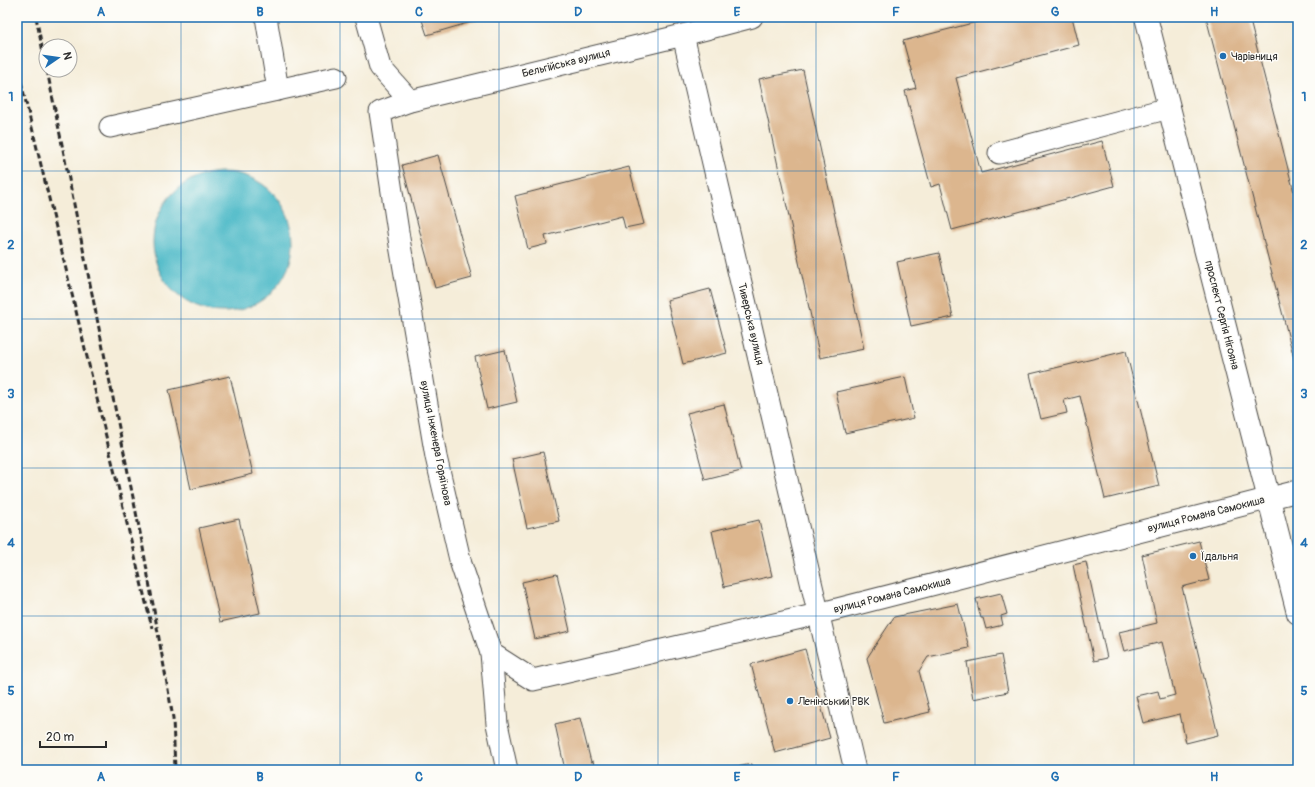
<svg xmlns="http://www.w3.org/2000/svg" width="1315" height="787" viewBox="0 0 1315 787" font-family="Pangolin,sans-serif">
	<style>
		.water { fill: #4cb9c7; stroke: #3c7279 }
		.building { fill: #dcb68e }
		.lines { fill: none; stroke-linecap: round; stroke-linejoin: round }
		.minor-casing { stroke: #494845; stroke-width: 23 }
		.highway-casing { stroke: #494845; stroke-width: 24 }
		.minor { stroke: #fff; stroke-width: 21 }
		.highway { stroke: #fff; stroke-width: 22 }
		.rail { stroke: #2b2b2b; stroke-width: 3; stroke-dasharray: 6 3; stroke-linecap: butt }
		.grid { fill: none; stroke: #1f6fb2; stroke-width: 1; stroke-opacity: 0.55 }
		.poi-dot { fill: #1f6fb2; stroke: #fdfcf7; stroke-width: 1.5 }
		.labels { text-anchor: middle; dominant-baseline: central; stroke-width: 3; stroke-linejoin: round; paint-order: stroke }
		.poi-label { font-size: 11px; fill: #2b2b2b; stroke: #fdfcf7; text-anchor: start }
		.street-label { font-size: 11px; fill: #2b2b2b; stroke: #fdfcf7 }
		.neatline { fill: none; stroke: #1f6fb2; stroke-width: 1.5 }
		.grid-label { font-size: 13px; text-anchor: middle; font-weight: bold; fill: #1f6fb2 }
	</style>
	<rect width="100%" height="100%" fill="#fdfcf7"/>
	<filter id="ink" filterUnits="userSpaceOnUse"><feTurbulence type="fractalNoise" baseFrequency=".025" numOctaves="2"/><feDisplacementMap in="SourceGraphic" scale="8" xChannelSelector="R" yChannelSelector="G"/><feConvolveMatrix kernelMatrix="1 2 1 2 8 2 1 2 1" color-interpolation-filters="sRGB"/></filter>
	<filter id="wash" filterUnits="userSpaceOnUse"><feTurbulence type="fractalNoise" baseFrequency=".012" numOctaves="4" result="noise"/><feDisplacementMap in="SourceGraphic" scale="16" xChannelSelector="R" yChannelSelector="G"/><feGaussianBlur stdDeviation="0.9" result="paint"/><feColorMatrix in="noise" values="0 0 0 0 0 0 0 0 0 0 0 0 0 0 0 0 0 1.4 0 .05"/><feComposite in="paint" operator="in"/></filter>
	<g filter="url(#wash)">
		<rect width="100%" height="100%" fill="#f5edd9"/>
		<circle class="water" cx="223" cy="242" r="70"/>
		<g id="blocks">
			<g class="building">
				<polygon points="421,17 488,17 427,35"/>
				<polygon points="996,17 1072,17 1079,45 956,78 981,173 1102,141 1114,186 952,230 940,184 931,187 905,91 916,88 903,41"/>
				<polygon points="1206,17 1249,17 1298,208 1298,374"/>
				<polygon points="803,70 864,349 820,358 759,79"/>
				<polygon points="438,155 472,278 435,288 402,165"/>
				<polygon points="629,167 644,224 625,228 622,216 545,236 547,244 528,249 515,196"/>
				<polygon points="939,253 953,317 911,326 897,262"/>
				<polygon points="710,289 727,353 683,364 667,300"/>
				<polygon points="505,350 517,402 487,409 475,357"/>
				<polygon points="1126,351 1159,486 1105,499 1080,396 1064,400 1067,413 1041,419 1030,374"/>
				<polygon points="230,376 253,474 191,489 169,390"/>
				<polygon points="905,377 914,418 845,433 836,392"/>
				<polygon points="724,404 741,471 705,480 687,413"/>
				<polygon points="543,452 559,521 527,528 512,459"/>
				<polygon points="239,519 260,613 220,622 199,528"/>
				<polygon points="759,520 772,576 724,587 712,531"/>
				<polygon points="1199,541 1209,580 1182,587 1218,735 1186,743 1180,714 1143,723 1136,696 1158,691 1160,699 1175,695 1162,642 1124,651 1119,632 1157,623 1142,555"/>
				<polygon points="1086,562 1107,658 1094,661 1073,565"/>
				<polygon points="557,574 570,631 535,639 522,582"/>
				<polygon points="1001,593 1007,614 1001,616 1003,625 986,629 983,618 981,618 976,599"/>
				<polygon points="958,604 969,648 928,657 919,671 930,712 884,723 867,658 894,617"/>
				<polygon points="805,649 830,738 775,753 751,664"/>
				<polygon points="1001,655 1008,692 973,699 967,662"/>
				<polygon points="580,718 591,762 593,761 595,770 565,770 555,724"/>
				<polygon points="752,764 753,770 727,770 727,769"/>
			</g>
		</g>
	</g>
	<g filter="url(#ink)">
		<use href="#blocks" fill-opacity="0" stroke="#494845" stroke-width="1"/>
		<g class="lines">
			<g class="minor-casing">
				<g id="minor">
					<polyline points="266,17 278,90"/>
					<polyline points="366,17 380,67 410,101"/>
					<polyline points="683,35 855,770"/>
					<polyline points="110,127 336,77"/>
					<polyline points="999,153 1169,108"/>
					<polyline points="491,653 533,680 818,614 1298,491"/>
					<polyline points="507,770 497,724 491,653 461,564 436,457 400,245 380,112 410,101 683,35 752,17"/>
				</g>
			</g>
			<g class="highway-casing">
				<polyline id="highway" points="1146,17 1298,613"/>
			</g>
			<use href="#minor" class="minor"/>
			<use href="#highway" class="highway"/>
			<g class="rail">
				<polyline points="36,17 46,67"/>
				<polyline points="17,65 152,628"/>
				<polyline points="47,70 142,542 173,718 175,770"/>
			</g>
		</g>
	</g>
	<path class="grid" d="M181,17v753M340,17v753M499,17v753M658,17v753M816,17v753M975,17v753M1134,17v753M17,171h1281M17,319h1281M17,468h1281M17,616h1281"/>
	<g class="poi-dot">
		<circle cx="1223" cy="56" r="4"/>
		<circle cx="1193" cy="556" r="4"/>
		<circle cx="790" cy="701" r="4"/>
	</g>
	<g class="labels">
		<g class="poi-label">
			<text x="1231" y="56">Чарівниця</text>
			<text x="1201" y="556">Їдальня</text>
			<text x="798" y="701">Ленінський РВК</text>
		</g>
		<g class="street-label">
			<text transform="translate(566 63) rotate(-14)">Бельгійська вулиця</text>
			<text transform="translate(1222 315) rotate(76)">проспект Сергія Нігояна</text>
			<text transform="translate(751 324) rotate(77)">Тиверська вулиця</text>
			<text transform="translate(436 443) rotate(79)">вулиця Інженера Горяїнова</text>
			<text transform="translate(1206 514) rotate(-14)">вулиця Романа Самокиша</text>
			<text transform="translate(892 595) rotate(-14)">вулиця Романа Самокиша</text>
		</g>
	</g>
	<rect width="1315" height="787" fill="none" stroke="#fdfcf7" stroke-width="44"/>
	<g transform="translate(58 58) rotate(77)"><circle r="19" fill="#fdfcf7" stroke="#a9a8a5"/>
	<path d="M0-3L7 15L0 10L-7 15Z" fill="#1f6fb2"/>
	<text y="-6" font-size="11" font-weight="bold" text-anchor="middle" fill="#2b2b2b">N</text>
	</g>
	<path d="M40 741v6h66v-6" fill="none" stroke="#2b2b2b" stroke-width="2"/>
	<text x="46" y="741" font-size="12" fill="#2b2b2b" stroke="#fdfcf7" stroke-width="3" paint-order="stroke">20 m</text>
	<rect x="22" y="22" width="1271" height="743" class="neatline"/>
	<g class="grid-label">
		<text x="101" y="16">A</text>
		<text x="260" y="16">B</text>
		<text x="419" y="16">C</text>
		<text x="578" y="16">D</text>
		<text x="737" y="16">E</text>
		<text x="896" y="16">F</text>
		<text x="1055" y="16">G</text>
		<text x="1214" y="16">H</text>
		<text x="11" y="101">1</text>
		<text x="1304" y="101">1</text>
		<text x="11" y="249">2</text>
		<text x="1304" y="249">2</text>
		<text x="11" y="398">3</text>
		<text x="1304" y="398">3</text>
		<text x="11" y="547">4</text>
		<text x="1304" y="547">4</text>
		<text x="11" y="695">5</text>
		<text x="1304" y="695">5</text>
		<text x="101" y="781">A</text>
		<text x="260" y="781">B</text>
		<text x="419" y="781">C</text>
		<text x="578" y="781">D</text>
		<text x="737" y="781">E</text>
		<text x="896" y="781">F</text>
		<text x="1055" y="781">G</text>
		<text x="1214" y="781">H</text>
	</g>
</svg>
